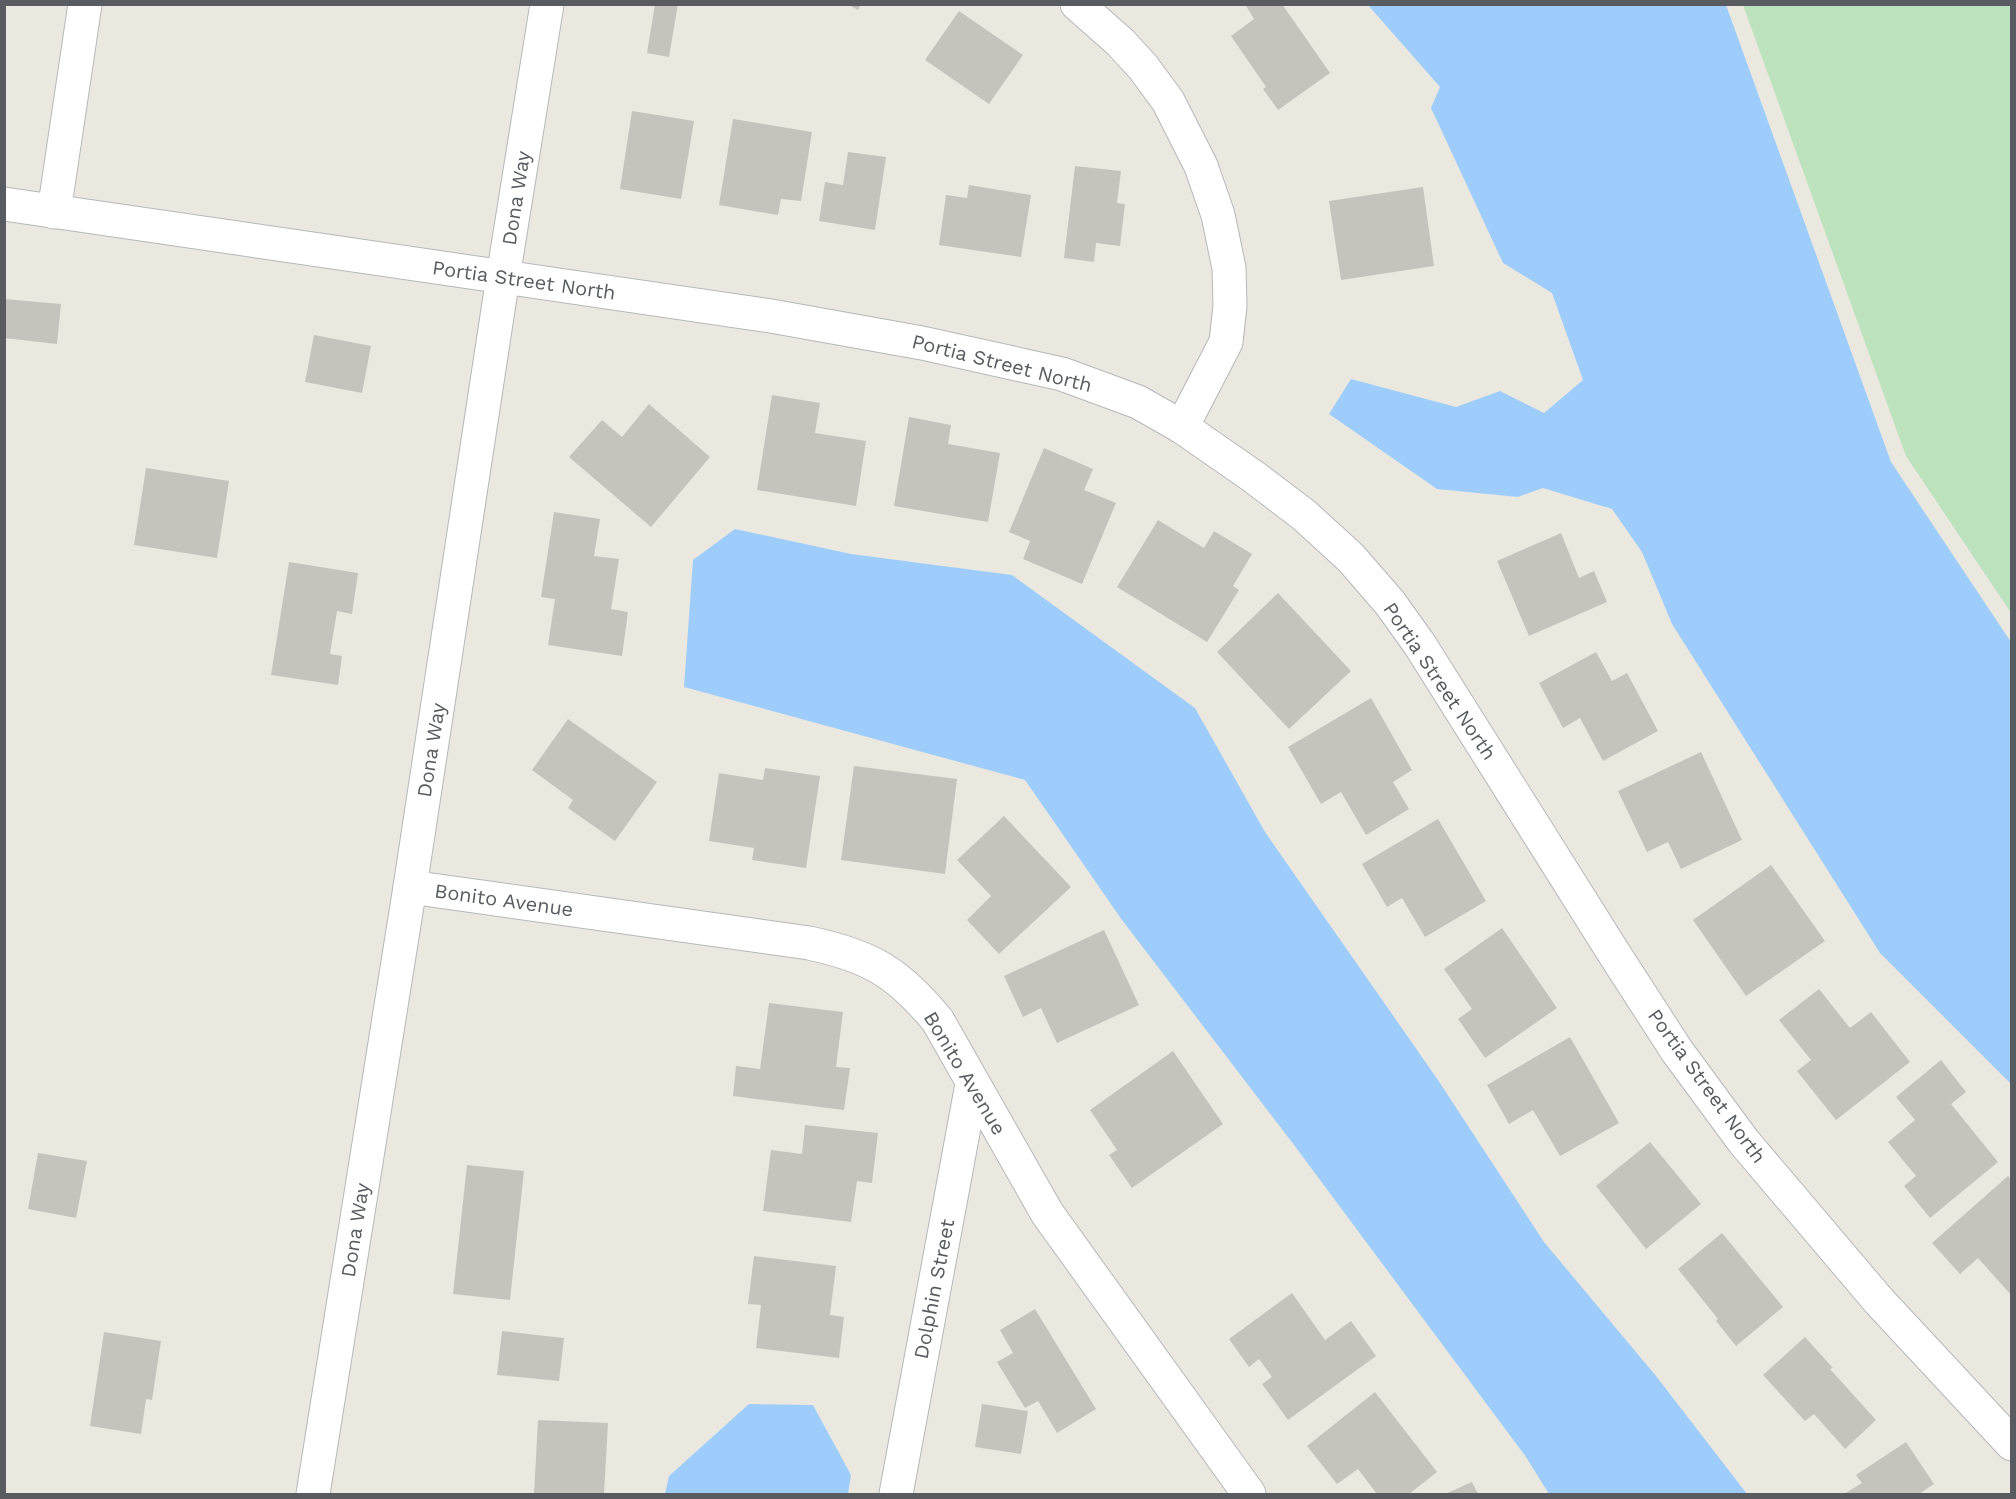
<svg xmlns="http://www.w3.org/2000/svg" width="2016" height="1499" viewBox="0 0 2016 1499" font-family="'Work Sans',sans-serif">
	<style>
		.green { fill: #bce2be }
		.water { fill: #9fcdfb }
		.building { fill: #c6c3bd }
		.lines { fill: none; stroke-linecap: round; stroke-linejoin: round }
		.minor-casing { stroke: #b5b7bc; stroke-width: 35 }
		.minor { stroke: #fff; stroke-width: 33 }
		.labels { text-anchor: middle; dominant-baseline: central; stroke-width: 4.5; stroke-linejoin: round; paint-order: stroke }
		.street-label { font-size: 20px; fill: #585b60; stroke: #fff }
	</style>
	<rect width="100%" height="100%" fill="#ebe9df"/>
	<polygon class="green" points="1743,5 2011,5 2011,613 1906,456"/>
	<g class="water">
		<polygon points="1368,5 1726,5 1891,462 2011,642 2011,1084 1880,953 1672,624 1642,552 1612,509 1543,488 1518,497 1437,489 1329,414 1351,379 1456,407 1500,391 1544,413 1583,380 1552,293 1503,263 1431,108 1440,87"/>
		<polygon points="735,529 851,554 1012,575 1195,708 1265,832 1438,1080 1544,1242 1656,1376 1747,1494 1549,1494 1526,1457 1294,1145 1122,920 1025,780 684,687 693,560"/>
		<polygon points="749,1404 813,1405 851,1475 848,1494 665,1494 669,1476"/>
	</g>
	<g class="building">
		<polygon points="655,4 678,4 669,57 647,53"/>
		<polygon points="847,4 861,4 858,10"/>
		<polygon points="1245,4 1282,4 1330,73 1278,110 1263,89 1266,87 1231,36 1254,19"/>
		<polygon points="959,11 1023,55 989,104 925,60"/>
		<polygon points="632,111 694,121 681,199 620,189"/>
		<polygon points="733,119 812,132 801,201 781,199 778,215 719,205"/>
		<polygon points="848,152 886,157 875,230 819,221 825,182 843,185"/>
		<polygon points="1075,166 1121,171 1117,203 1125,204 1120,246 1096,243 1094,262 1064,258"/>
		<polygon points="969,185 1031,195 1021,257 939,245 946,195 967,198"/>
		<polygon points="1423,187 1434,266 1341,280 1329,201"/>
		<polygon points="4,299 61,304 57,344 4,338"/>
		<polygon points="314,335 371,346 362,393 305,382"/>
		<polygon points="772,395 820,403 815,433 866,441 856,506 757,490"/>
		<polygon points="649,404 710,457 651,527 569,457 602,420 622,437"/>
		<polygon points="909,417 951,425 948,444 1000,453 988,522 894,506"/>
		<polygon points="1044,448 1093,469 1084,490 1116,503 1082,584 1023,559 1030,541 1009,532"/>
		<polygon points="146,468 229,481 217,558 134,545"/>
		<polygon points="554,512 600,519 594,556 619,559 611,609 628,612 622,656 548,645 555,599 541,597"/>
		<polygon points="1158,520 1204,548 1214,531 1252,554 1233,586 1239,590 1207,642 1117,587"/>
		<polygon points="1561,533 1579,578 1594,571 1607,602 1529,636 1497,561"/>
		<polygon points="289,562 358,573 352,614 337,611 330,654 342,656 338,685 271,675"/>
		<polygon points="1278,593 1351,671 1289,729 1217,652"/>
		<polygon points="1596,652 1612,681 1627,673 1658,731 1603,761 1580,718 1563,728 1539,683"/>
		<polygon points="1371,698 1412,770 1393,782 1409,809 1366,835 1341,792 1321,804 1288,747"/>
		<polygon points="568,719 657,782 615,841 568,808 573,800 532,770"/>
		<polygon points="1701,752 1742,840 1681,869 1668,842 1647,852 1618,791"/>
		<polygon points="854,766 957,779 945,874 841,860"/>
		<polygon points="765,768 820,776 806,868 752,860 754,848 709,841 719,773 763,780"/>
		<polygon points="1004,816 1071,887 999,954 967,920 991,896 957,860"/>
		<polygon points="1438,819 1486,901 1425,937 1402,898 1387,907 1362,864"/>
		<polygon points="1771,865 1825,941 1746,996 1693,920"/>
		<polygon points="1502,928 1557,1008 1485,1058 1458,1019 1472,1009 1444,969"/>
		<polygon points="1104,930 1139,1005 1057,1043 1041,1008 1023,1017 1004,976"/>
		<polygon points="1819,989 1850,1028 1871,1012 1910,1062 1836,1120 1797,1071 1811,1060 1779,1020"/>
		<polygon points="769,1003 843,1012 836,1067 850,1068 844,1110 733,1096 736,1066 760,1069"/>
		<polygon points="1570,1037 1619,1123 1560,1156 1533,1110 1509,1124 1487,1085"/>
		<polygon points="1173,1051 1223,1124 1132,1188 1109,1155 1117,1150 1090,1110"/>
		<polygon points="1941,1060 1966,1092 1951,1104 1998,1162 1930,1218 1904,1186 1916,1176 1888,1142 1915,1120 1896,1097"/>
		<polygon points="805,1125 878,1133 872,1183 857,1181 851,1222 763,1211 771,1150 802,1154"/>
		<polygon points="1650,1142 1701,1204 1646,1249 1596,1186"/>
		<polygon points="38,1153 87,1161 76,1218 28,1209"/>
		<polygon points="467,1165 524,1171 510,1300 453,1294"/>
		<polygon points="2008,1176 2012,1180 2012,1296 1978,1258 1960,1274 1932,1243"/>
		<polygon points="1722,1233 1783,1307 1736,1346 1716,1321 1718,1319 1678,1269"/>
		<polygon points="754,1256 836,1266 830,1315 844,1317 839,1358 756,1348 761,1305 748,1304"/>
		<polygon points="1292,1293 1325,1340 1351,1321 1376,1356 1288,1420 1262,1384 1272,1377 1259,1359 1249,1367 1229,1339"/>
		<polygon points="1035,1309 1096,1409 1057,1433 1038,1401 1025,1408 997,1362 1013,1353 1000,1330"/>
		<polygon points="502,1331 564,1338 559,1381 497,1375"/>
		<polygon points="104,1332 161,1341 152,1400 146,1399 141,1434 90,1426"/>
		<polygon points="1805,1337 1833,1368 1830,1369 1876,1420 1845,1449 1814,1414 1805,1421 1763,1375"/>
		<polygon points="1375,1392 1437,1472 1409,1494 1377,1494 1358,1469 1337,1484 1307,1446"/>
		<polygon points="982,1404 1028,1411 1021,1454 975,1447"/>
		<polygon points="538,1420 608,1423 604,1494 534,1494"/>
		<polygon points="1906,1442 1934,1484 1919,1494 1844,1494 1862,1483 1856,1475"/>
		<polygon points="1472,1482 1478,1494 1445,1494"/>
	</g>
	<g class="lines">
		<g class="minor-casing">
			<g id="minor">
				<polyline points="1077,4 1120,42 1143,67 1168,101 1201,166 1218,215 1229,268 1230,306 1226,342 1182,427"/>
				<polyline points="4,204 771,316 922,343 1062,374 1138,402 1182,427 1254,477 1304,515 1351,558 1390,603 1420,645 1615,955 1677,1051 1744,1142 1879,1301 2012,1444"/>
				<polyline points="54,212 85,4"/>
				<path d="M410,887l399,56c61,13 89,29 129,78l109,192 202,281"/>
				<polyline points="313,1494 410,887 503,277 547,4"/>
				<polyline points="896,1494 972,1084"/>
			</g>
		</g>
		<use href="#minor" class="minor"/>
	</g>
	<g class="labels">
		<g class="street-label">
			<text transform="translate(516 198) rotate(-81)">Dona Way</text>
			<text transform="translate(524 280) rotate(8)">Portia Street North</text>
			<text transform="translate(1002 363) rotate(14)">Portia Street North</text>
			<text transform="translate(1440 681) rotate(56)">Portia Street North</text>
			<text transform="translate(431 750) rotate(-81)">Dona Way</text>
			<text transform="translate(504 900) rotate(8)">Bonito Avenue</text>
			<text transform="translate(965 1073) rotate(59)">Bonito Avenue</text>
			<text transform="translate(1707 1086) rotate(54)">Portia Street North</text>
			<text transform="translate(355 1230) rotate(-81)">Dona Way</text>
			<text transform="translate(934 1289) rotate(-79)">Dolphin Street</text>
		</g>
	</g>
	<rect width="2016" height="1499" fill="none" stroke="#585b60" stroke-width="12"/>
</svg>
